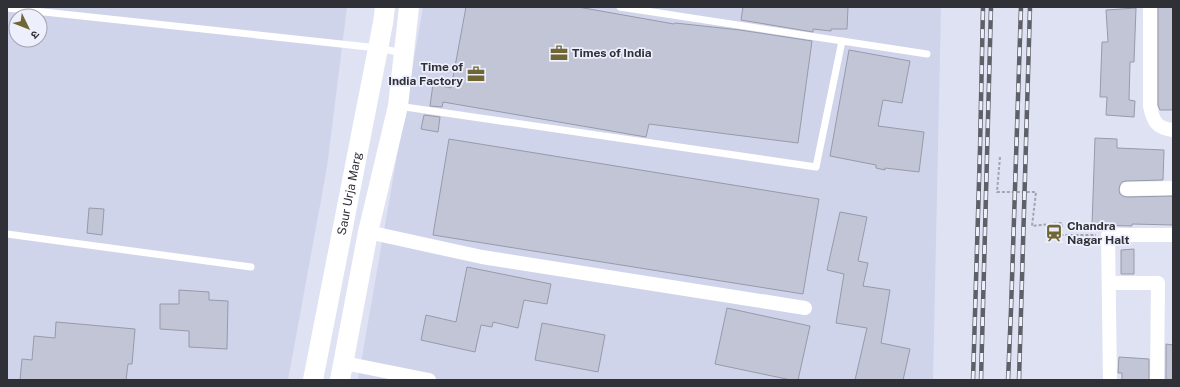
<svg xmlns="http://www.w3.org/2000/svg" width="1180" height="387" viewBox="0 0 1180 387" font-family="'Public Sans','Noto Sans Devanagari',sans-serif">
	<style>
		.built { fill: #d0d4eb; fill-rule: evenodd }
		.building { fill: #c2c5d5; stroke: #979aa9 }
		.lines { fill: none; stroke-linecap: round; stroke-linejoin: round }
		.path { stroke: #a2a4b0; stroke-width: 2; stroke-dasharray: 3 2; stroke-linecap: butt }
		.lane { stroke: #fff; stroke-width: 7 }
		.street { stroke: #fff; stroke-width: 14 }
		.secondary { stroke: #fff; stroke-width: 20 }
		.rail-casing { stroke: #5e6068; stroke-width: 4.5 }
		.rail { stroke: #edeffd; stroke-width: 3; stroke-dasharray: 9; stroke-linecap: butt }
		.labels { text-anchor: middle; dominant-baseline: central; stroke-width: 3.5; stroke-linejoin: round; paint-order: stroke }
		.poi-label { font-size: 12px; font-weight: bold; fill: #303137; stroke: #edeffd; text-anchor: start }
		.street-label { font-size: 12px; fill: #303137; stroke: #edeffd }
	</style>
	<rect width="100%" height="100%" fill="#dfe2f2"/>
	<g class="built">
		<path d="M7,7h340l-20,160 -39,213h-281zM16,16h24v24h-24z"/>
		<polygon points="423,7 941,7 933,380 358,380"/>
	</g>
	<g class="building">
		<polygon points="466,7 578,7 674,24 675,23 740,30 812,41 798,143 649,124 646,137 443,102 442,107 430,106 433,84 451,88"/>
		<polygon points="743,7 848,7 847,29 831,29 831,31 813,29 813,32 741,20"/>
		<polygon points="1158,7 1173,7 1173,110 1160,110 1158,105"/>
		<polygon points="1136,8 1134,62 1130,62 1129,100 1135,101 1134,117 1106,115 1107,97 1100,97 1102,42 1108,42 1106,10"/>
		<polygon points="849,50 910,61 902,103 883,100 878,126 924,132 919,172 885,168 885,170 876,168 876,165 830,156"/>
		<polygon points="424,115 440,117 438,132 421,129"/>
		<polygon points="1095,138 1117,139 1117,148 1164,150 1163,180 1126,181 1122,182 1120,185 1119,190 1120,194 1123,196 1127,197 1173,196 1173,225 1132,224 1132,226 1092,225"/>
		<polygon points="449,139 819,199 803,294 433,235"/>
		<polygon points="89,208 104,209 102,235 87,233"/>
		<polygon points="840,212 867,217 858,261 868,263 863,286 890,290 881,343 910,349 903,380 855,380 867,328 836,323 844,274 827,270"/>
		<polygon points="1134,249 1134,274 1121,274 1121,250"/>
		<polygon points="467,267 551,284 547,304 524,300 518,328 493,322 492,327 481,325 475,352 421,340 426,315 456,322"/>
		<polygon points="179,290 209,292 209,300 228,301 227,349 189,347 189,331 160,329 160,304 179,304"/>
		<polygon points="727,308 810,326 798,380 791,380 715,364"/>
		<polygon points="56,322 135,329 132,364 128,364 126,380 20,380 22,359 32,360 34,336 55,338"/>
		<polygon points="542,323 605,335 598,372 535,360"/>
		<polygon points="1166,344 1173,345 1173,380 1166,380"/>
		<polygon points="1119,357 1149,359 1149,380 1122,380 1122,373 1118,373"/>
	</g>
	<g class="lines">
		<polyline class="path" points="1000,157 997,192 1036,192 1032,226 1062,223 1061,235 1096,235"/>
		<g class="lane">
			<polyline points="620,7 927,54"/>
			<polyline points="7,8 378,48 403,53"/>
			<polyline points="398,106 816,167 842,41"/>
			<polyline points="7,234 251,267"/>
		</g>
		<g class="street">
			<path d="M1150,7v99c3,15 6,22 23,24"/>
			<polyline points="1127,189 1173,188"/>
			<polyline points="368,232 482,257 805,308"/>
			<polyline points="1109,283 1158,283 1157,380"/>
			<polyline points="344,363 429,380"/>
			<polyline points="1110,380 1108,235 1173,235"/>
		</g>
		<g class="secondary">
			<path id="s1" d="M313,380l70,-357 2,-16"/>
			<polyline points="340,380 368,232 398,106 409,7"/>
		</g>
		<g class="rail-casing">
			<g id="rail">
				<polyline points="973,380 980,149 983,7"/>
				<polyline points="981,380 991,7"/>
				<polyline points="1008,380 1011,310 1021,7"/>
				<polyline points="1019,380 1030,7"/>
			</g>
		</g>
		<use href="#rail" class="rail"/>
	</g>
	<defs>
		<g id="office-bare" transform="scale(1.38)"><path d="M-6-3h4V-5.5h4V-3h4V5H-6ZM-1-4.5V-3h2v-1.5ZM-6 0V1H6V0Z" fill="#706633" stroke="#edeffd" stroke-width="2.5" paint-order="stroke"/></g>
		<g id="station-bare" transform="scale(1.38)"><path d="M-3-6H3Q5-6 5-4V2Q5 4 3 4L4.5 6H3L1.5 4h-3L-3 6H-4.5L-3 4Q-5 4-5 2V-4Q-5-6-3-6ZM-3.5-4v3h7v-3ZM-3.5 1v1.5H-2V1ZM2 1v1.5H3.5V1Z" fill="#706633" stroke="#edeffd" stroke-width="2.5" paint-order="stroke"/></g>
	</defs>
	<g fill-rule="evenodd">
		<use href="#office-bare" x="559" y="53"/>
		<use href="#office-bare" x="476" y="74"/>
		<use href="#station-bare" x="1054" y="233"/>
	</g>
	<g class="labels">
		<g class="poi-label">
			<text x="572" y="53">Times of India</text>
			<text x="463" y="67" text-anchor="end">Time of<tspan x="463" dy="14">India Factory</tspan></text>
			<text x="1067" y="226">Chandra<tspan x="1067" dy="14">Nagar Halt</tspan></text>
		</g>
		<g class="street-label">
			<text stroke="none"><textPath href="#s1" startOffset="190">Saur Urja Marg</textPath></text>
		</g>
	</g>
	<rect width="1180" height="387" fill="none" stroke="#303137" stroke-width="16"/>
	<g transform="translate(28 28) rotate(133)"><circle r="19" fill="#edeffd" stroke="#a1a3ae"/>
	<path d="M0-3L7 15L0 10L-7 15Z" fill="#706633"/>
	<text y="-6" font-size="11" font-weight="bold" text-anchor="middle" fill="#303137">उ</text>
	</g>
</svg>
